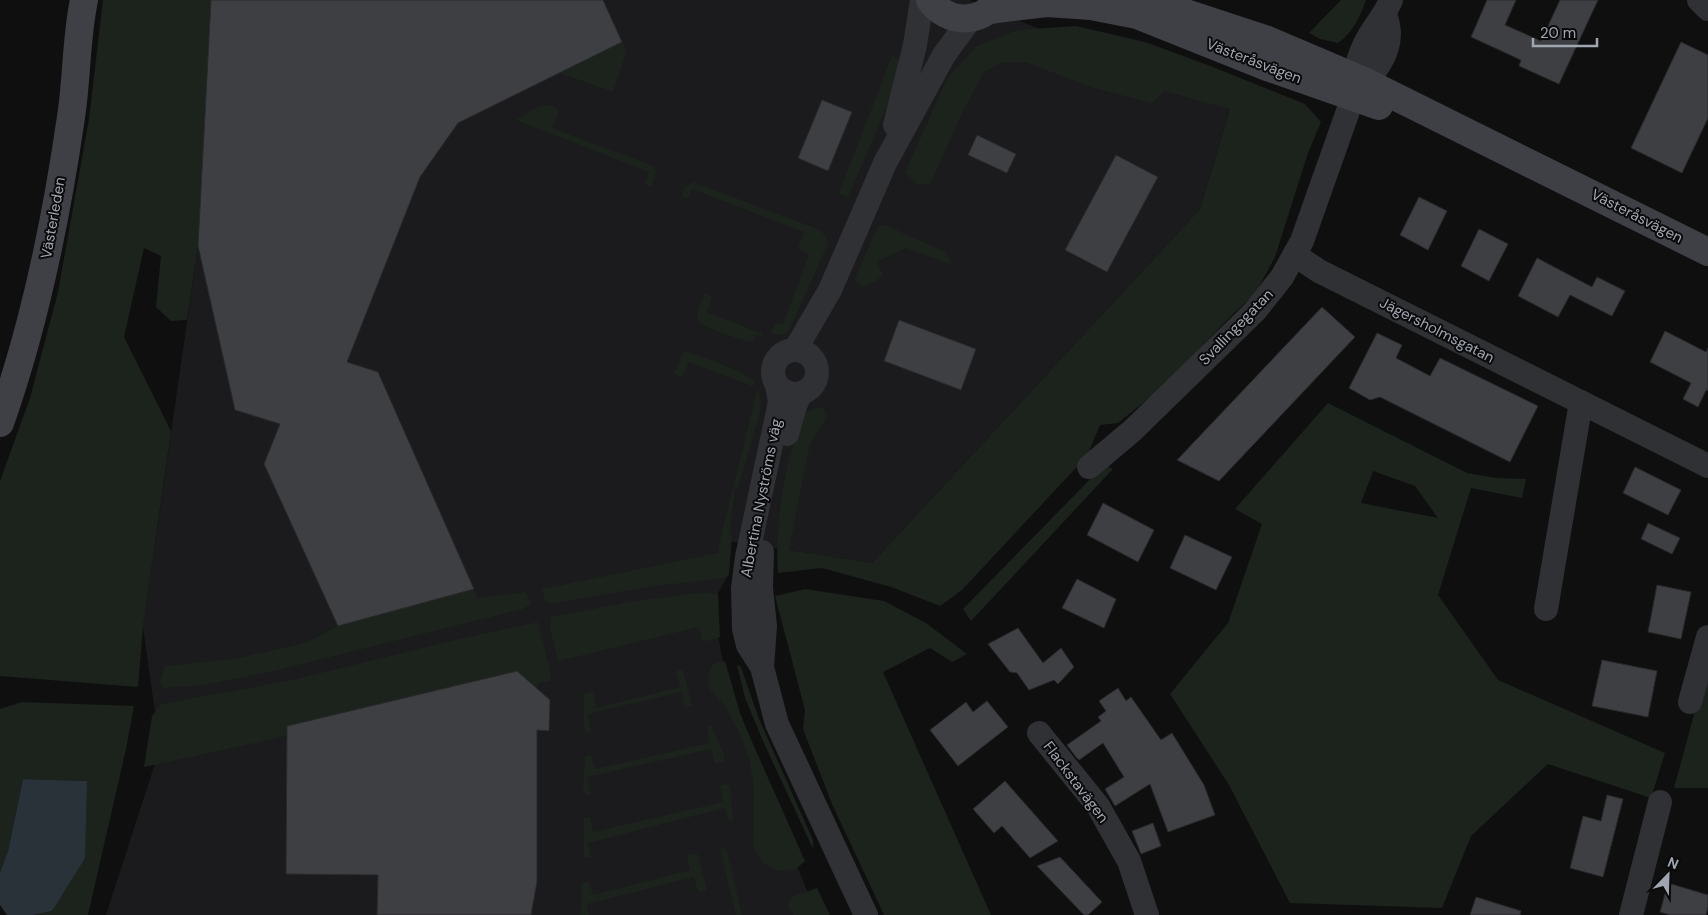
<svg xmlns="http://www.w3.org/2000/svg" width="1708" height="915" viewBox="0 0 1708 915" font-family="'DM Sans',sans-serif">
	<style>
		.built { fill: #1b1b1d }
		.green { fill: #1b231c; fill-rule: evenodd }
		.water { fill: #293238 }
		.building { fill: #3e3f43; stroke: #29292c }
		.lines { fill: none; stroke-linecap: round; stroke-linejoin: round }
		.street { stroke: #303135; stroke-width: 24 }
		.secondary { stroke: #3e4045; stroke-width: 28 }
		.labels { text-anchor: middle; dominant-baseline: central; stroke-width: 4; stroke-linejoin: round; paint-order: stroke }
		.street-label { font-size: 15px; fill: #a0a6b1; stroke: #0a0a0b }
	</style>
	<rect width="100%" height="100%" fill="#0f0f10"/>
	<polygon class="built" points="211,0 970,0 1230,109 1200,209 872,563 729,541 729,574 713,602 721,652 734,712 817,915 106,915 160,748 143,627 198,246"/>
	<g class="green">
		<polygon points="103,0 211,0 198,246 187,320 171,321 156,307 161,256 144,248 124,337 171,431 143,627 138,687 0,676 0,481 30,398 58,292 89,119"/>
		<path d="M1341,0h25c-6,17 -13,32 -28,43l-18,-4 -11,-6z"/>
		<path d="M1076,26l69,16 63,23 97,39 16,18 -13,31 -33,104 -20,37 -22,20 -74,76 -41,33 -18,2 -13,31 -125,134 -22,16 -49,-19 -69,-19 -44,5c-3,-44 4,-91 17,-134 2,-6 4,-15 7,-22 4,-7 12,-9 20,-10l4,8 -1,5 -15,24 -21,106 83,13 328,-354 30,-100 -66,-18 -12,12 -58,-15 -69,-26h-23l-18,10 -24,45 -30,68 -13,-1 -12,-12 43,-95 29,-31 40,-16z"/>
		<polygon points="622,42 627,50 613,92 560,73"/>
		<polygon points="892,56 897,58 900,66 891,97 848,197 839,193"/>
		<polygon points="539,106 551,106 559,110 552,128 651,165 655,169 656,174 651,187 645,184 649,172 516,120"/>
		<path d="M693,182l125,47c6,4 10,9 9,17l-38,85 -4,3h-14l4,-10h8l26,-70 -11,-5 6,-17 -112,-43 -4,10 -6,-3 3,-9z"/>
		<polygon points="885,225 945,252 949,257 952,265 906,248 877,262 883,275 876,281 862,287 854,280 878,226"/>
		<path d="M706,294l6,3 -5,15 56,22 -1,2 -7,-1 -2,7c-19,-4 -35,-10 -52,-18 -8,-8 -1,-20 3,-29z"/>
		<path d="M684,351c24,8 50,16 71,30l-3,5 -63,-24 -7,15 -8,-3z"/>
		<polygon points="758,387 761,402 760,413 738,488 735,488 729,534 732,535 729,574 725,578 647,587 550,604 545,601 542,589 718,553 722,532"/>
		<path d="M1328,403l139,70 29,5 30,1 -4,19 -51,-10 -33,107 60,85 167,73 -14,45 -103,-34 -77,72 -29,72 -152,-5 -61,-118 -59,-91 58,-71 34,-99 -27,-15zM1373,471l42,15 23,32 -77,-15z"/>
		<polygon points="1104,465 1113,469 971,621 963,609"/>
		<polygon points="474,589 477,598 526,592 531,604 523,609 274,671 203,685 164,688 160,682 165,666 234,659 305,643 338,626"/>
		<polygon points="805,589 884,601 926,623 967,654 952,662 930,648 883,672 991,915 884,915 832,804 803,729 805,710 775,596"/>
		<polygon points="705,592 718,594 720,637 703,642 699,627 558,661 550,628 551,617 629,602"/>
		<polygon points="538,622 551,673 550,681 538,683 537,689 517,672 288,726 287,736 144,767 152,716 161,704 293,680 446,642"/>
		<polygon points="725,661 740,713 749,735 805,861 796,869 778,871 763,863 753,847 754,790 750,762 739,732 725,706 709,688 708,675 713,664"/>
		<polygon points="1708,663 1708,788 1674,788"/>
		<polygon points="737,665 741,667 759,719 813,840 813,849 763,741 745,698"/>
		<polygon points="683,670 692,706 685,708 681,692 588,714 591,731 586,733 584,727 584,694 593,692 596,708 680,687 676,671"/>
		<polygon points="22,702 134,706 126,749 88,915 33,915 52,911 87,781 23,779 8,851 0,872 0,709"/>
		<polygon points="709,726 712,727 725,757 723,762 715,764 711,749 587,777 591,794 587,795 583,792 585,756 591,755 595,769 710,743 707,727"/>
		<polygon points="726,784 730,786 733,820 729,821 725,808 588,843 591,857 586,858 584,856 584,818 590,817 593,832 723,802 720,785"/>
		<polygon points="726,848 742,915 736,915 720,849"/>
		<polygon points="697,853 707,890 698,892 694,877 587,904 589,915 581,915 582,882 589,882 593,895 690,870 687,855"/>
		<polygon points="817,888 830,915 793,915 788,906 791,897"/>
	</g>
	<polygon class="water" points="23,779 87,781 85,858 52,911 33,915 7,915 0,905 0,872 8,851"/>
	<g class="building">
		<polygon points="211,0 603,0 622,42 458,123 420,177 347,362 378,372 474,589 338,626 264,464 280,424 235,410 198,246"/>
		<polygon points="1487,0 1516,0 1505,25 1541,41 1560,0 1598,0 1559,84 1519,66 1521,60 1471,37"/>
		<polygon points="1681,42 1708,55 1708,118 1682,173 1631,148"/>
		<polygon points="822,100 852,112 828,171 798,158"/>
		<polygon points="977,135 1016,154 1007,173 968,155"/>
		<polygon points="1116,155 1158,177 1107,272 1065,250"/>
		<polygon points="1419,197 1447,211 1428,250 1400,235"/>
		<polygon points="1479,229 1508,244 1489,281 1461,266"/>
		<polygon points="1537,258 1592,287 1597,277 1625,291 1612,316 1570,295 1558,317 1518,296"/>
		<polygon points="1322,307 1355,337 1219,481 1177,460"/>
		<polygon points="899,320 976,349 961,390 884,361"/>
		<polygon points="1665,331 1706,352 1708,348 1708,391 1706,390 1698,407 1683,399 1691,383 1650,362"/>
		<polygon points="1377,333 1402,345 1396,358 1430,376 1440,358 1538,406 1510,462 1380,397 1370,400 1349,388"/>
		<polygon points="1635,467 1681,490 1668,515 1623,493"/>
		<polygon points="1103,503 1154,530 1138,562 1087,535"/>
		<polygon points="1648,523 1680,538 1672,554 1641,539"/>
		<polygon points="1185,535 1232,557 1216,590 1170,568"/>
		<polygon points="1077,579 1116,599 1104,628 1062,608"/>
		<polygon points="1657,585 1691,592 1681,639 1648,632"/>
		<polygon points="1018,628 1043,663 1061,648 1074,667 1058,684 1054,680 1029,690 1017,673 1010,672 988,644"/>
		<polygon points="1602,660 1657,671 1648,717 1592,706"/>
		<polygon points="517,671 550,700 549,731 537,730 537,882 531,915 377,915 378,875 286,874 287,726"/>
		<polygon points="1118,688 1126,701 1131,697 1161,740 1172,733 1204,785 1215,815 1168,832 1150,784 1115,806 1105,789 1124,777 1103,743 1079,760 1076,757 1067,745 1101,721 1098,717 1106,711 1099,701"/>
		<polygon points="987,701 1008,727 958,766 930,730 966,702 973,712"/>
		<polygon points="1005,781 1058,841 1030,858 1002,826 994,833 973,809"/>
		<polygon points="1607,795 1623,799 1603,877 1570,868 1583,816 1601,821"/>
		<polygon points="1153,823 1161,846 1141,854 1132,831"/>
		<polygon points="1060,857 1102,902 1088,915 1084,915 1037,866"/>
		<polygon points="1668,883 1708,895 1708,906 1706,915 1670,915 1660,912"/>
		<polygon points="1476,897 1521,911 1520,915 1470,915"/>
	</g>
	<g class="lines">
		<g class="street">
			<polyline points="1699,0 1708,9"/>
			<path d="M1354,95c15,-17 35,-36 35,-61 0,-6 -2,-14 -4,-20"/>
			<polyline points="895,125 915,45 922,0"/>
			<polyline points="1295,255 1319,271 1708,466"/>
			<circle cx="795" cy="372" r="22"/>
			<polyline points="795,350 830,290 885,163 944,55 971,18"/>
			<polyline points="777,385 780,402 747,557 743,588 744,629 748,645 762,667 777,724 866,915"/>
			<polyline points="787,434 795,406 800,394"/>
			<path d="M1089,467l44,-37 122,-119 27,-34 20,-36 51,-144c0,-26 7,-49 22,-70 7,-11 11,-15 16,-27"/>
			<polyline points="762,552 761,588 765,626 762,667"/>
			<polyline points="1546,609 1581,402"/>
			<polyline points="1690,702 1708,637"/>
			<polyline points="1039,733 1098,806 1129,861 1147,915"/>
			<polyline points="1631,915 1660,802"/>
		</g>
		<g class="secondary">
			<path d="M930,0c16,23 51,26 67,0"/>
			<polyline points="1146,0 1265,39 1366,82 1708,252"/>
			<polyline points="989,10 1047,3 1091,6 1137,15 1267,67 1379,106"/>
			<path d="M0,423c35,-99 56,-202 71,-306 6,-39 5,-79 13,-117"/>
		</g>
	</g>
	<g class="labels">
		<g class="street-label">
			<text transform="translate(1254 61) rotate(21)">Västeråsvägen</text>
			<text transform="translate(1637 216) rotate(27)">Västeråsvägen</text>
			<text transform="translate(53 218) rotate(-80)">Västerleden</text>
			<text transform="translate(1236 327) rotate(-46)">Svallingegatan</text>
			<text transform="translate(1437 330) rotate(27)">Jägersholmsgatan</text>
			<text transform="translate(761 498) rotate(-79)">Albertina Nyströms väg</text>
			<text transform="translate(1076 782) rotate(53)">Flackstavägen</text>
		</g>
	</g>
	<g transform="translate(1668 875) rotate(23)" stroke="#0a0a0b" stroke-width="4" paint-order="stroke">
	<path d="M0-4L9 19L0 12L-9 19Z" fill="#a0a6b1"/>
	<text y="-8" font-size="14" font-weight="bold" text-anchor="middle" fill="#a0a6b1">N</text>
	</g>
	<path d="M1533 38v8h64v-8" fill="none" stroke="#a0a6b1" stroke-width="2.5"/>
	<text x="1540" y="38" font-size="15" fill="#a0a6b1" stroke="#0a0a0b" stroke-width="4" paint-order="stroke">20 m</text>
</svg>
